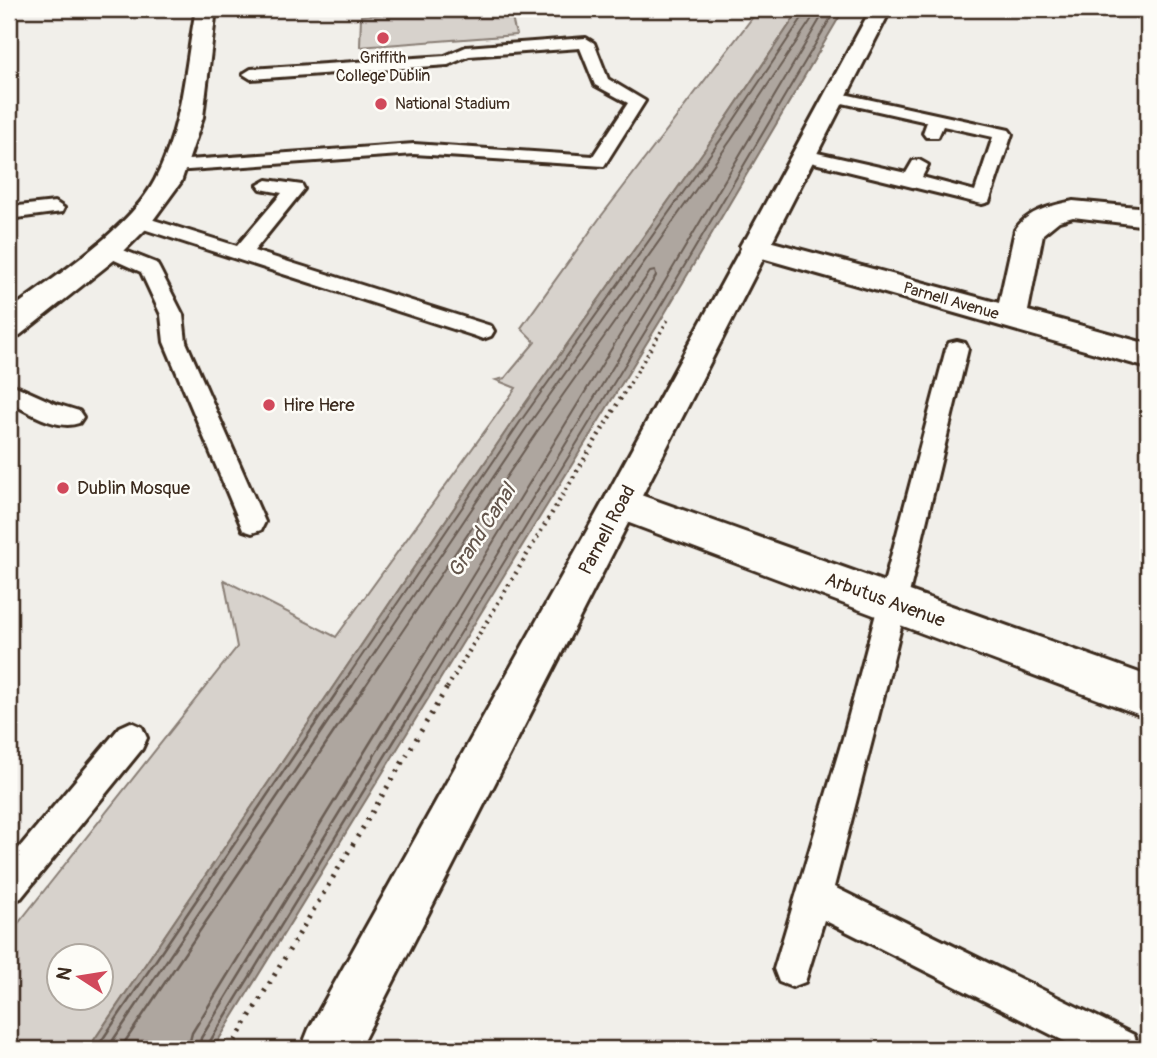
<svg xmlns="http://www.w3.org/2000/svg" width="1157" height="1058" viewBox="0 0 1157 1058" font-family="Pangolin,sans-serif">
	<style>
		.green { fill: #d7d2cc; stroke: #897e75; stroke-width: 2; fill-rule: evenodd }
		.water { fill: #aea69f; stroke: #80746b; stroke-width: 2 }
		.lines { fill: none; stroke-linecap: round; stroke-linejoin: round }
		.shore-far1 { stroke: #695c52; stroke-width: 2 }
		.shore { stroke: #695c52; stroke-width: 2.5 }
		.service-casing { stroke: #3b2a1e; stroke-width: 6 }
		.minor-casing { stroke: #3b2a1e; stroke-width: 6 }
		.secondary-casing { stroke: #3b2a1e; stroke-width: 6 }
		.path-far2 { stroke: #3b2a1e; stroke-width: 3.5; stroke-dasharray: 2 4.5; stroke-linecap: butt }
		.path-far1 { stroke: #3b2a1e; stroke-width: 4.5; stroke-dasharray: 2 5; stroke-linecap: butt }
		.path { stroke: #3b2a1e; stroke-width: 5; stroke-dasharray: 2.5 7; stroke-linecap: butt }
		.service { fill: #fdfcf7; fill-rule: evenodd }
		.minor { fill: #fdfcf7; fill-rule: evenodd }
		.secondary { fill: #fdfcf7; fill-rule: evenodd }
		.poi-dot { fill: #d1495b; stroke: #fdfcf7; stroke-width: 2.5 }
		.labels { text-anchor: middle; dominant-baseline: central; stroke-width: 5; stroke-linejoin: round; paint-order: stroke }
		.far-poi-label { font-size: 16px; fill: #3b2a1e; stroke: #fdfcf7 }
		.far-street-label { font-size: 16px; fill: #3b2a1e; stroke: #fdfcf7 }
		.poi-label { font-size: 19px; fill: #3b2a1e; stroke: #fdfcf7; text-anchor: start }
		.street-label { font-size: 19px; fill: #3b2a1e; stroke: #fdfcf7 }
		.water-label { font-size: 21px; font-style: italic; fill: #63554b; stroke: #fdfcf7 }
	</style>
	<rect width="100%" height="100%" fill="#f1efea"/>
	<filter id="ink" filterUnits="userSpaceOnUse"><feTurbulence type="fractalNoise" baseFrequency=".0143" numOctaves="2"/><feDisplacementMap in="SourceGraphic" scale="14" xChannelSelector="R" yChannelSelector="G"/><feConvolveMatrix kernelMatrix="1 2 1 2 8 2 1 2 1" color-interpolation-filters="sRGB"/></filter>
	<g filter="url(#ink)">
		<g class="green">
			<polygon points="456,9 510,9 516,35 360,47 361,16"/>
			<path d="M759,9h41l-82,122 -203,287 -427,631h-79v-114l228,-288 -13,-67 112,57 180,-249 -20,-8 9,-2 30,-36 -14,-14 78,-109zM60,956h42v42h-42z"/>
		</g>
		<polygon class="water" points="800,9 844,9 662,318 213,1049 88,1049 515,418 718,131"/>
		<g class="lines">
			<g class="shore-far1">
				<polyline points="340,688 520,422 724,135 804,15 805,9"/>
				<polyline points="351,688 527,427 731,140 811,20 814,9"/>
				<polyline points="364,688 536,433 650,272 655,271 656,276 404,688"/>
				<polyline points="416,688 648,310 826,9"/>
				<polyline points="427,688 656,314 836,9"/>
			</g>
			<g class="shore">
				<polyline points="96,1049 341,686"/>
				<polyline points="107,1049 352,686"/>
				<polyline points="120,1049 365,686"/>
				<polyline points="188,1049 192,1033 405,686"/>
				<polyline points="199,1049 201,1038 417,686"/>
				<polyline points="208,1049 209,1043 428,686"/>
			</g>
			<g class="service-casing">
				<g id="service">
					<polygon points="586,38 594,43 608,79 645,101 604,166 414,154 174,171 165,166 174,161 414,144 593,156 628,103 595,85 580,48 469,56 448,65 251,79 243,74 251,69 445,56 466,47"/>
					<polygon points="835,92 1009,130 1012,134 989,202 982,204 798,159 795,155 804,150 906,173 913,161 919,160 928,165 922,177 975,191 993,137 943,126 938,137 926,137 923,133 927,122 829,100 827,97 829,94"/>
					<polygon points="267,180 302,185 304,189 254,251 491,326 494,331 491,336 483,339 475,336 131,225 128,221 138,215 237,246 282,193 261,189 258,185"/>
					<polygon points="55,202 64,208 62,212 9,219 9,207"/>
					<polygon points="108,244 156,263 159,268 183,315 186,342 265,522 261,530 252,533 243,530 164,342 161,315 141,272 101,254 98,250 101,246"/>
					<polygon points="957,341 965,343 968,349 893,660 834,887 1134,1035 1139,1049 1080,1049 824,920 805,982 792,987 779,982 774,969 843,738 946,349 949,343"/>
					<path d="M9,383l47,21 23,7 4,6 -4,6c-22,8 -50,-11 -70,-21z"/>
					<polygon points="131,722 142,727 147,738 142,749 21,898 9,903 9,860 120,727"/>
				</g>
			</g>
			<g class="minor-casing">
				<g id="minor">
					<path d="M1073,201l75,7v18l-75,-9 -14,4 -16,13 -15,77 120,33v24l-404,-115 -4,-7 4,-7 10,-2 245,66 16,-73c13,-20 36,-24 58,-29z"/>
					<polygon points="621,488 1148,676 1148,718 608,515 602,504 608,493"/>
				</g>
			</g>
			<g class="secondary-casing">
				<g id="secondary">
					<path d="M196,9h20l-13,108 -22,65 -33,45 -30,30 -98,78 -11,3v-27c45,-34 120,-81 146,-131 28,-53 30,-114 41,-171z"/>
					<polygon points="871,9 891,9 359,1049 301,1049 309,1029 608,493"/>
				</g>
			</g>
			<polyline class="path-far2" points="620,400 669,318"/>
			<polyline class="path-far1" points="447,688 621,398"/>
			<polyline class="path" points="230,1049 448,686"/>
			<use href="#service" class="service"/>
			<use href="#minor" class="minor"/>
			<use href="#secondary" class="secondary"/>
		</g>
	</g>
	<g class="poi-dot">
		<circle cx="383" cy="38" r="7"/>
		<circle cx="381" cy="104" r="7"/>
		<circle cx="269" cy="405" r="7"/>
		<circle cx="63" cy="488" r="7"/>
	</g>
	<g class="labels">
		<g class="far-poi-label">
			<text x="383" y="58">Griffith<tspan x="383" dy="18">College Dublin</tspan></text>
			<text x="395" y="104" text-anchor="start">National Stadium</text>
		</g>
		<g class="far-street-label">
			<text transform="translate(951 301) rotate(16)">Parnell Avenue</text>
		</g>
		<g class="poi-label">
			<text x="283" y="405">Hire Here</text>
			<text x="77" y="488">Dublin Mosque</text>
		</g>
		<g class="street-label">
			<text transform="translate(607 530) rotate(-62)">Parnell Road</text>
			<text transform="translate(885 600) rotate(20)">Arbutus Avenue</text>
		</g>
		<g class="water-label">
			<text transform="translate(482 531) rotate(-57)">Grand Canal</text>
		</g>
	</g>
	<rect width="1157" height="1058" fill="none" stroke="#fdfcf7" stroke-width="35"/>
	<rect x="18" y="18" width="1122" height="1023" fill="none" stroke="#3b2a1e" stroke-width="2.5" filter="url(#ink)"/>
	<g transform="translate(80 977) rotate(282)"><circle r="33" fill="#fdfcf7" stroke="#afa8a0" stroke-width="2"/>
	<path d="M0-5L12 26L0 18L-12 26Z" fill="#d1495b"/>
	<text y="-10" font-size="19" font-weight="bold" text-anchor="middle" fill="#3b2a1e">N</text>
	</g>
</svg>
